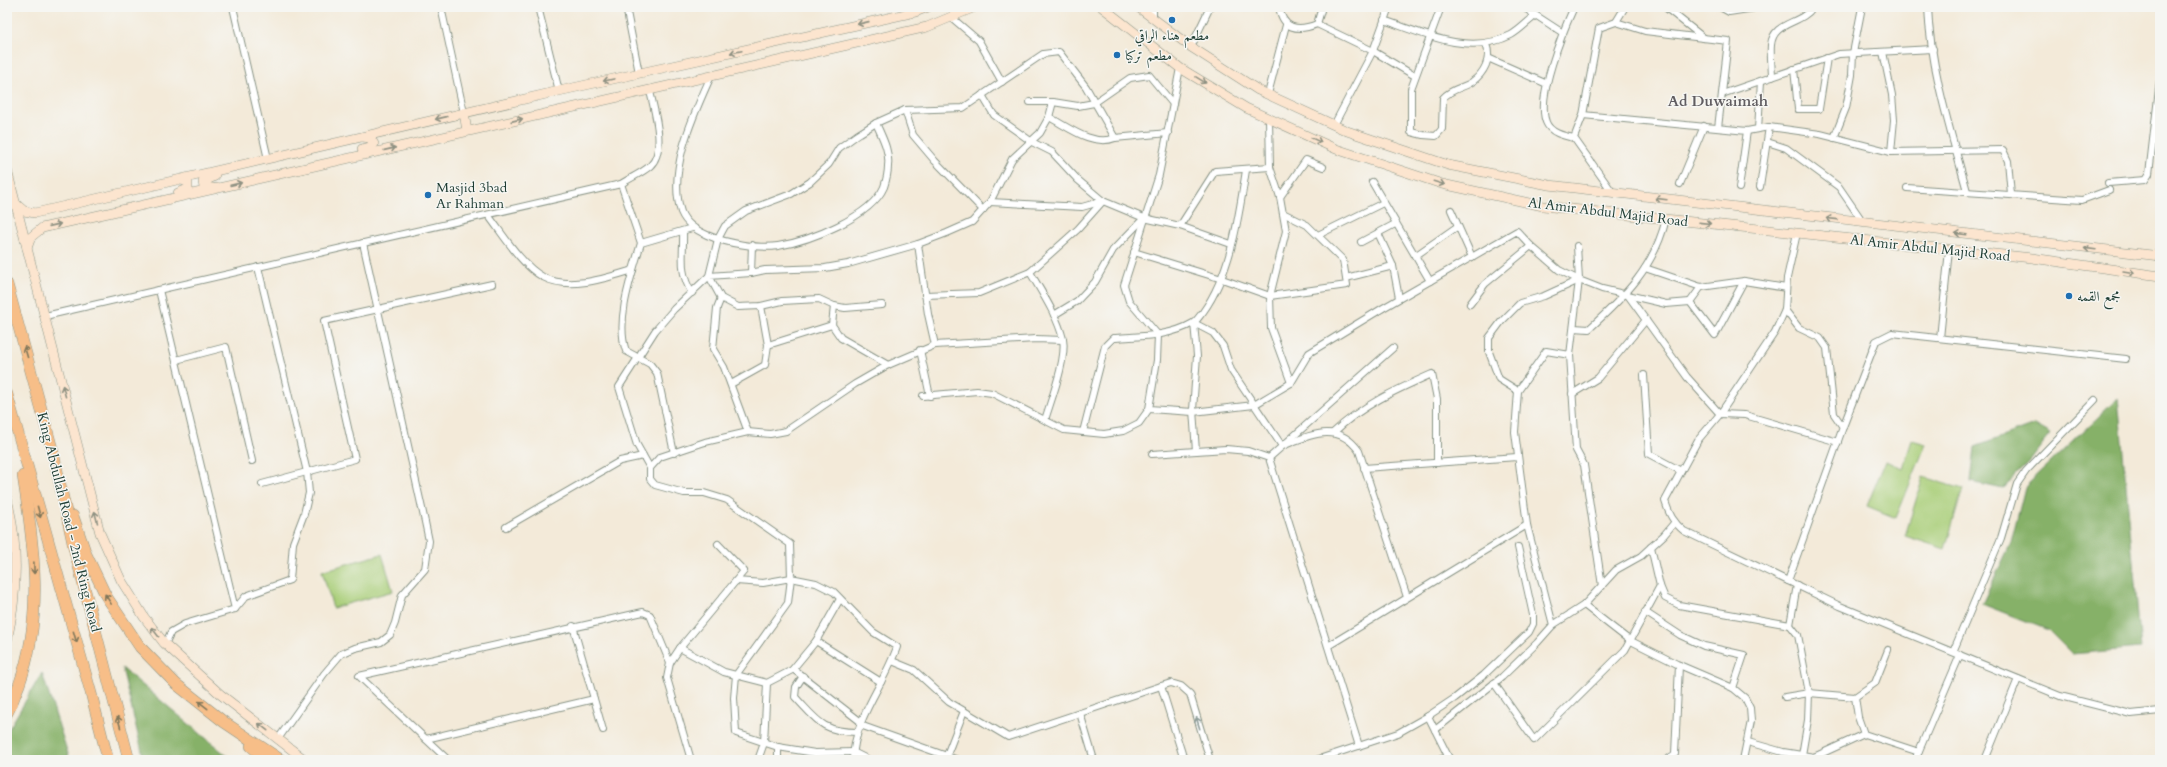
<svg xmlns="http://www.w3.org/2000/svg" width="2167" height="767" viewBox="0 0 2167 767" font-family="Cardo,Amiri,serif">
	<style>
		.green { fill: #a9ce78; stroke: #648656 }
		.forest { fill: #86b168; stroke: #52774e }
		.lines { fill: none; stroke-linecap: round; stroke-linejoin: round }
		.minor-casing { stroke: #899486; stroke-width: 8 }
		.secondary-casing { stroke: #899486; stroke-width: 10 }
		.motorway-casing { stroke: #899486; stroke-width: 12 }
		.minor { stroke: #fff; stroke-width: 6 }
		.secondary { stroke: #fce5cf; stroke-width: 9 }
		.motorway { stroke: #f7be88; stroke-width: 11 }
		.oneway { stroke: #8e9182 }
		.oneway2 { stroke: #80775a }
		.oneway3 { stroke: #8f9e9a }
		.poi-dot { fill: #1f6fb2; stroke: #f6f6f2; stroke-width: 1.5 }
		.labels { text-anchor: middle; dominant-baseline: central; stroke-width: 3; stroke-linejoin: round; paint-order: stroke }
		.poi-label { font-size: 14px; fill: #1f3d34; stroke: #f6f6f2; text-anchor: start }
		.street-label { font-size: 14px; fill: #1f3d34; stroke: #f6f6f2 }
		.neighbourhood-label { font-size: 15px; font-weight: bold; fill: #605d61; stroke: #f6f6f2 }
	</style>
	<rect width="100%" height="100%" fill="#f6f6f2"/>
	<filter id="ink" filterUnits="userSpaceOnUse"><feTurbulence type="fractalNoise" baseFrequency=".025" numOctaves="2"/><feDisplacementMap in="SourceGraphic" scale="8" xChannelSelector="R" yChannelSelector="G"/><feConvolveMatrix kernelMatrix="1 2 1 2 8 2 1 2 1" color-interpolation-filters="sRGB"/></filter>
	<filter id="wash" filterUnits="userSpaceOnUse"><feTurbulence type="fractalNoise" baseFrequency=".012" numOctaves="4" result="noise"/><feDisplacementMap in="SourceGraphic" scale="16" xChannelSelector="R" yChannelSelector="G"/><feGaussianBlur stdDeviation="0.9" result="paint"/><feColorMatrix in="noise" values="0 0 0 0 0 0 0 0 0 0 0 0 0 0 0 0 0 1.4 0 .05"/><feComposite in="paint" operator="in"/></filter>
	<g filter="url(#wash)">
		<rect width="100%" height="100%" fill="#f3ead9"/>
		<g class="green">
			<polygon points="1912,440 1926,444 1896,518 1867,506 1885,461 1903,468"/>
			<polygon points="1923,477 1963,489 1945,549 1905,536"/>
			<polygon points="382,554 393,591 333,608 322,571"/>
		</g>
		<g class="forest">
			<polygon points="2118,398 2141,648 2072,654 2048,630 1982,604 2011,543 2025,487"/>
			<polygon points="2034,425 2050,434 2031,459 2003,489 1971,482 1975,447"/>
			<polygon points="122,668 232,760 144,760"/>
			<polygon points="42,673 70,760 7,760 7,732"/>
		</g>
	</g>
	<g filter="url(#ink)">
		<g class="lines">
			<g class="minor-casing">
				<g id="minor">
					<polyline points="233,7 268,159"/>
					<polyline points="441,7 464,113"/>
					<polyline points="538,7 559,91"/>
					<polyline points="626,7 639,73"/>
					<path d="M1279,7c4,22 18,25 38,17l5,-17"/>
					<path d="M1441,7l-30,82v43l12,3 13,1 6,-7 1,-31c11,-11 19,-9 29,-16 12,-9 20,-23 14,-38"/>
					<polyline points="1523,7 1563,33"/>
					<polyline points="1665,7 1704,38"/>
					<polyline points="1720,7 1729,12 1761,7"/>
					<path d="M1928,7c2,60 23,126 39,184"/>
					<polyline points="2158,7 2160,20"/>
					<polyline points="951,17 979,41 1002,82"/>
					<polyline points="1153,18 1153,7"/>
					<path d="M1384,20c39,14 86,36 127,15 8,-4 16,-13 24,-19"/>
					<polyline points="1616,22 1645,31 1728,41 1718,128"/>
					<polyline points="1317,24 1373,51 1415,76"/>
					<polyline points="1191,47 1210,7"/>
					<polyline points="1883,52 1892,95 1894,120 1891,152"/>
					<polyline points="1488,58 1547,84"/>
					<polyline points="1794,69 1798,109 1819,109 1827,58"/>
					<path d="M711,76c-17,38 -44,94 -30,136 5,12 15,18 26,23 18,8 52,14 71,11 31,-5 93,-29 106,-59 2,-6 4,-15 4,-21 2,-15 -6,-29 -12,-43"/>
					<path d="M1772,77c0,-10 -2,-22 -1,-32 2,-24 30,-20 42,-38"/>
					<polyline points="1268,94 1286,25"/>
					<polyline points="1722,94 1839,54 1933,49"/>
					<polyline points="982,95 994,115 1032,142 1052,152 1078,180 1103,201 1144,218 1180,226 1231,244"/>
					<polyline points="1030,102 1053,102 1078,106 1094,103 1130,78 1149,75 1173,104"/>
					<polyline points="905,110 913,135 935,161 983,210"/>
					<polyline points="1583,115 1747,131 1769,127 1820,134 1891,152 2003,150 2008,161 2011,194"/>
					<path d="M1049,117c19,10 44,30 66,21"/>
					<polyline points="1269,119 1270,167"/>
					<polyline points="1334,125 1373,51 1389,7"/>
					<polyline points="1758,129 1761,81"/>
					<path d="M1574,138c-10,-2 -24,-5 -28,-16 -10,-25 17,-91 28,-115"/>
					<polyline points="1834,138 1846,108 1852,75 1853,53 1862,7"/>
					<polyline points="1767,142 1786,148 1839,187 1863,222"/>
					<polyline points="1372,182 1430,281"/>
					<polyline points="2108,183 2145,180 2149,174 2160,80"/>
					<polyline points="621,184 641,243"/>
					<polyline points="1680,184 1704,126"/>
					<polyline points="1760,187 1769,127"/>
					<polyline points="1739,188 1747,131"/>
					<polyline points="1907,188 2082,200 2109,190"/>
					<polyline points="1613,193 1574,138 1583,115 1599,28 1616,22 1625,7"/>
					<polyline points="1280,197 1306,160 1323,167"/>
					<polyline points="990,202 1082,207 1103,201"/>
					<polyline points="1451,210 1472,257"/>
					<path d="M488,215c14,18 34,51 55,62 27,14 63,1 90,-7"/>
					<polyline points="1180,226 1215,171 1270,167 1280,197 1286,231 1270,296 1271,328 1291,383"/>
					<path d="M683,231c1,24 -5,40 9,62"/>
					<polyline points="1378,233 1393,266 1399,298"/>
					<path d="M1797,233l-10,45 -2,32 -10,22 -55,82 -22,26 -33,61c4,13 8,21 19,30l156,75 220,90 71,18 29,-3"/>
					<polyline points="1318,235 1383,203"/>
					<polyline points="1361,242 1395,224"/>
					<polyline points="918,244 928,314 935,345"/>
					<polyline points="1577,246 1579,280 1570,355 1576,450 1584,465 1602,586"/>
					<polyline points="1134,252 1222,279 1270,296 1347,285 1343,260 1307,225 1283,213"/>
					<polyline points="1415,256 1458,226"/>
					<polyline points="1645,268 1701,287 1744,281 1786,288"/>
					<path d="M1030,272c12,21 27,43 33,67 4,20 -12,61 -18,81"/>
					<polyline points="751,273 752,245"/>
					<polyline points="1346,278 1393,266"/>
					<polyline points="1701,287 1690,302 1715,335 1744,281"/>
					<polyline points="159,290 235,609 185,624 171,632 165,644"/>
					<polyline points="1627,294 1687,377 1720,414 1745,415 1838,442"/>
					<polyline points="925,295 979,293 1030,272 1078,229 1103,201"/>
					<polyline points="721,298 717,308 713,349 724,367 748,432"/>
					<polyline points="1470,304 1485,284 1531,246"/>
					<polyline points="882,305 845,308 834,306 819,299 782,301 761,306 738,307 721,298 709,276 751,273 765,270 825,268 848,264 918,244 947,233 972,222 990,202 1012,159 1040,133 1049,117 1053,102"/>
					<polyline points="834,306 832,325 841,338 888,365"/>
					<polyline points="1785,310 1799,328 1820,338 1827,348 1834,414 1843,427"/>
					<polyline points="1054,315 1077,301 1095,282 1113,250 1143,219"/>
					<path d="M45,316l576,-132c9,-6 21,-11 29,-18 17,-15 4,-56 0,-75"/>
					<path d="M1194,323l19,10 10,13 8,24 51,76c29,-11 56,-25 77,5l48,146"/>
					<polyline points="1194,323 1197,356 1193,410 1196,451"/>
					<path d="M1574,328l15,1c36,-33 65,-61 77,-110"/>
					<polyline points="1940,338 1949,250"/>
					<polyline points="768,345 832,325"/>
					<polyline points="920,350 930,396"/>
					<polyline points="176,360 226,347 252,461"/>
					<polyline points="1644,375 1649,454 1681,471"/>
					<polyline points="731,384 765,365 768,345 761,306"/>
					<polyline points="1518,391 1499,379 1489,352 1489,338 1501,322 1520,303 1544,296 1579,280"/>
					<polyline points="1572,394 1598,378 1646,320"/>
					<polyline points="923,396 977,391 992,393 1064,430 1104,434 1123,431 1139,423 1149,409 1157,360 1158,335 1129,301 1124,285 1159,175 1180,68"/>
					<polyline points="1149,409 1193,412 1254,405 1291,383 1309,353 1383,308 1517,231 1531,246 1559,270 1579,280 1602,289 1666,304 1690,302"/>
					<path d="M1083,432l22,-86 8,-8c26,-2 56,-1 80,-15 4,-2 7,-8 10,-11 28,-39 36,-96 43,-142"/>
					<path d="M1333,433c29,-28 63,-43 99,-59l5,25v64"/>
					<path d="M674,453l-17,-80 -7,-9 -24,-13c-11,-31 6,-77 15,-108l51,-15"/>
					<polyline points="1152,454 1226,449 1248,451 1269,458 1393,348"/>
					<polyline points="1269,458 1359,746"/>
					<polyline points="650,468 637,445 619,387 655,331 674,309 709,276 718,239 725,226 746,211 791,194 810,182 829,164 839,148 857,135 876,123 905,110 963,108 1043,54 1059,52 1086,87 1115,138 1168,133"/>
					<polyline points="1364,468 1517,457"/>
					<polyline points="262,484 355,459 324,321 492,284"/>
					<polyline points="506,527 620,461 643,456"/>
					<polyline points="1651,547 1660,586 1665,598 1679,605 1790,625 1797,585"/>
					<path d="M736,581l27,2 28,-5 25,5 18,9 39,40 24,15c-13,38 -43,71 -44,113"/>
					<polyline points="1788,581 1843,427 1876,341 1892,333 2126,359"/>
					<polyline points="1584,605 1629,640 1677,664 1733,688 1745,698 1750,708 1751,721 1743,760"/>
					<polyline points="235,609 246,596 290,580 293,543 304,514 309,493 307,472 258,267"/>
					<polyline points="1645,612 1680,635 1704,646 1744,655 1733,688"/>
					<polyline points="1553,625 1527,525 1515,432 1518,391 1546,351 1570,355"/>
					<polyline points="1790,625 1798,635 1809,693 1808,720 1802,755"/>
					<polyline points="573,626 603,730"/>
					<polyline points="816,641 881,682"/>
					<polyline points="1328,646 1527,525"/>
					<polyline points="680,648 724,672 767,683 792,670 816,641 840,599"/>
					<polyline points="1953,652 2001,538 2017,484 2026,471 2095,400"/>
					<polyline points="892,661 914,670 949,702 1008,737 1161,686 1171,683 1181,686 1190,694 1210,760"/>
					<polyline points="793,669 861,722"/>
					<path d="M803,676l-7,11 -1,10c22,23 27,35 62,35"/>
					<polyline points="1494,683 1534,740 1625,650 1660,586"/>
					<polyline points="1161,686 1184,760"/>
					<polyline points="1785,697 1809,693 1855,697 1875,683 1888,650"/>
					<polyline points="1855,697 1858,717 1864,734 1919,752"/>
					<polyline points="1080,713 1094,760"/>
					<polyline points="1428,716 1450,760"/>
					<polyline points="860,725 958,760"/>
					<polyline points="1435,730 1502,677 1537,643 1553,625 1584,605 1616,570 1641,556 1664,535 1674,523"/>
					<polyline points="278,739 324,674 341,654 355,648 381,642 390,635 395,623 402,595 425,569 429,541 425,522 363,243"/>
					<polyline points="426,739 594,699"/>
					<polyline points="1748,742 1783,752 1814,757 1864,734"/>
					<polyline points="778,747 778,760"/>
					<polyline points="448,760 359,676 643,612 650,615 670,663"/>
					<polyline points="691,760 667,678 670,663 680,648 744,571 718,544"/>
					<polyline points="758,760 764,743 767,683"/>
					<polyline points="869,760 853,752 815,753 778,747 736,733 734,698 736,675 788,603 791,578 790,544 727,500 704,493 684,493 655,485 650,479 650,468 660,457 705,442 748,432 770,434 786,431 855,384 888,365 935,345 1036,339 1063,340"/>
					<polyline points="945,760 964,711"/>
					<polyline points="1316,760 1398,733 1428,716 1455,698 1484,675 1529,632 1533,624 1533,615 1518,547"/>
					<polyline points="1438,760 1448,757"/>
					<polyline points="1667,760 1675,754 1679,665"/>
					<polyline points="1915,760 1960,655"/>
					<polyline points="1985,760 2018,679"/>
				</g>
			</g>
			<g class="secondary-casing">
				<g id="secondary">
					<polyline points="1102,7 1180,68 1246,108 1336,149 1442,184 1543,206 2032,258 2160,276"/>
					<polyline points="1138,7 1191,47 1258,90 1347,131 1448,165 1549,185 2160,256"/>
					<polyline points="464,113 467,131"/>
					<polyline points="362,149 371,147 374,144 370,138 363,137"/>
					<polyline points="7,170 100,533 121,580 144,617 164,643 220,694 305,760"/>
					<polyline points="213,188 204,187 203,182 215,176"/>
					<polyline points="178,193 188,189 188,181 179,180"/>
					<polyline points="16,204 24,211 35,213 559,91 915,12 928,7"/>
					<polyline points="27,248 31,237 42,228 927,27 975,7"/>
					<path d="M7,499c12,46 10,96 0,142"/>
				</g>
			</g>
			<g class="motorway-casing">
				<g id="motorway">
					<polyline points="7,284 53,452 74,548 129,760"/>
					<polyline points="7,394 91,693 108,760"/>
					<polyline points="73,516 86,554 106,596 140,647 176,684 224,722 281,760"/>
					<path d="M7,713c5,-8 8,-19 12,-28 25,-68 15,-139 4,-209"/>
					<polyline points="251,746 267,760"/>
				</g>
			</g>
			<use href="#minor" class="minor"/>
			<use href="#secondary" class="secondary"/>
			<use href="#motorway" class="motorway"/>
		</g>
		<defs><path id="oneway-shaft" d="M-6 0H5M1.5-3L5.5 0L1.5 3" fill="none" stroke-width="1.6" stroke-linecap="round" stroke-linejoin="round"/></defs>
		<g class="oneway">
			<use href="#oneway-shaft" transform="translate(863 23) rotate(167)"/>
			<use href="#oneway-shaft" transform="translate(736 52) rotate(168)"/>
			<use href="#oneway-shaft" transform="translate(609 80) rotate(168)"/>
			<use href="#oneway-shaft" transform="translate(1201 80) rotate(31)"/>
			<use href="#oneway-shaft" transform="translate(441 118) rotate(167)"/>
			<use href="#oneway-shaft" transform="translate(517 120) rotate(-13)"/>
			<use href="#oneway-shaft" transform="translate(1316 140) rotate(25)"/>
			<use href="#oneway-shaft" transform="translate(390 149) rotate(-13)"/>
			<use href="#oneway-shaft" transform="translate(1439 183) rotate(17)"/>
			<use href="#oneway-shaft" transform="translate(236 184) rotate(-13)"/>
			<use href="#oneway-shaft" transform="translate(1661 199) rotate(-173)"/>
			<use href="#oneway-shaft" transform="translate(1832 219) rotate(-174)"/>
			<use href="#oneway-shaft" transform="translate(1705 223) rotate(6)"/>
			<use href="#oneway-shaft" transform="translate(55 225) rotate(-13)"/>
			<use href="#oneway-shaft" transform="translate(1961 234) rotate(-173)"/>
			<use href="#oneway-shaft" transform="translate(2090 249) rotate(-173)"/>
			<use href="#oneway-shaft" transform="translate(2129 272) rotate(9)"/>
			<use href="#oneway-shaft" transform="translate(64 391) rotate(-105)"/>
			<use href="#oneway-shaft" transform="translate(96 517) rotate(-104)"/>
			<use href="#oneway-shaft" transform="translate(155 632) rotate(-128)"/>
			<use href="#oneway-shaft" transform="translate(263 727) rotate(-142)"/>
		</g>
		<g class="oneway2">
			<use href="#oneway-shaft" transform="translate(26 352) rotate(-106)"/>
			<use href="#oneway-shaft" transform="translate(39 512) rotate(75)"/>
			<use href="#oneway-shaft" transform="translate(34 568) rotate(89)"/>
			<use href="#oneway-shaft" transform="translate(108 599) rotate(-122)"/>
			<use href="#oneway-shaft" transform="translate(75 637) rotate(74)"/>
			<use href="#oneway-shaft" transform="translate(203 705) rotate(-142)"/>
			<use href="#oneway-shaft" transform="translate(119 722) rotate(-105)"/>
		</g>
		<use class="oneway3" href="#oneway-shaft" transform="translate(1198 723) rotate(-107)"/>
	</g>
	<g class="poi-dot">
		<circle cx="1172" cy="20" r="4"/>
		<circle cx="1117" cy="55" r="4"/>
		<circle cx="428" cy="195" r="4"/>
		<circle cx="2069" cy="296" r="4"/>
	</g>
	<g class="labels">
		<g class="poi-label">
			<text x="1172" y="35" text-anchor="middle">مطعم هناء الراقي</text>
			<text x="1125" y="55">مطعم تركيا</text>
			<text x="436" y="187">Masjid 3bad<tspan x="436" dy="16">Ar Rahman</tspan></text>
			<text x="2077" y="296">مجمع القمه</text>
		</g>
		<g class="street-label">
			<text transform="translate(1608 212) rotate(7)">Al Amir Abdul Majid Road</text>
			<text transform="translate(1930 248) rotate(6)">Al Amir Abdul Majid Road</text>
			<text transform="translate(69 522) rotate(76)">King Abdullah Road - 2nd Ring Road</text>
		</g>
		<g class="neighbourhood-label">
			<text x="1718" y="101">Ad Duwaimah</text>
		</g>
	</g>
	<rect width="2167" height="767" fill="none" stroke="#f6f6f2" stroke-width="24"/>
</svg>
